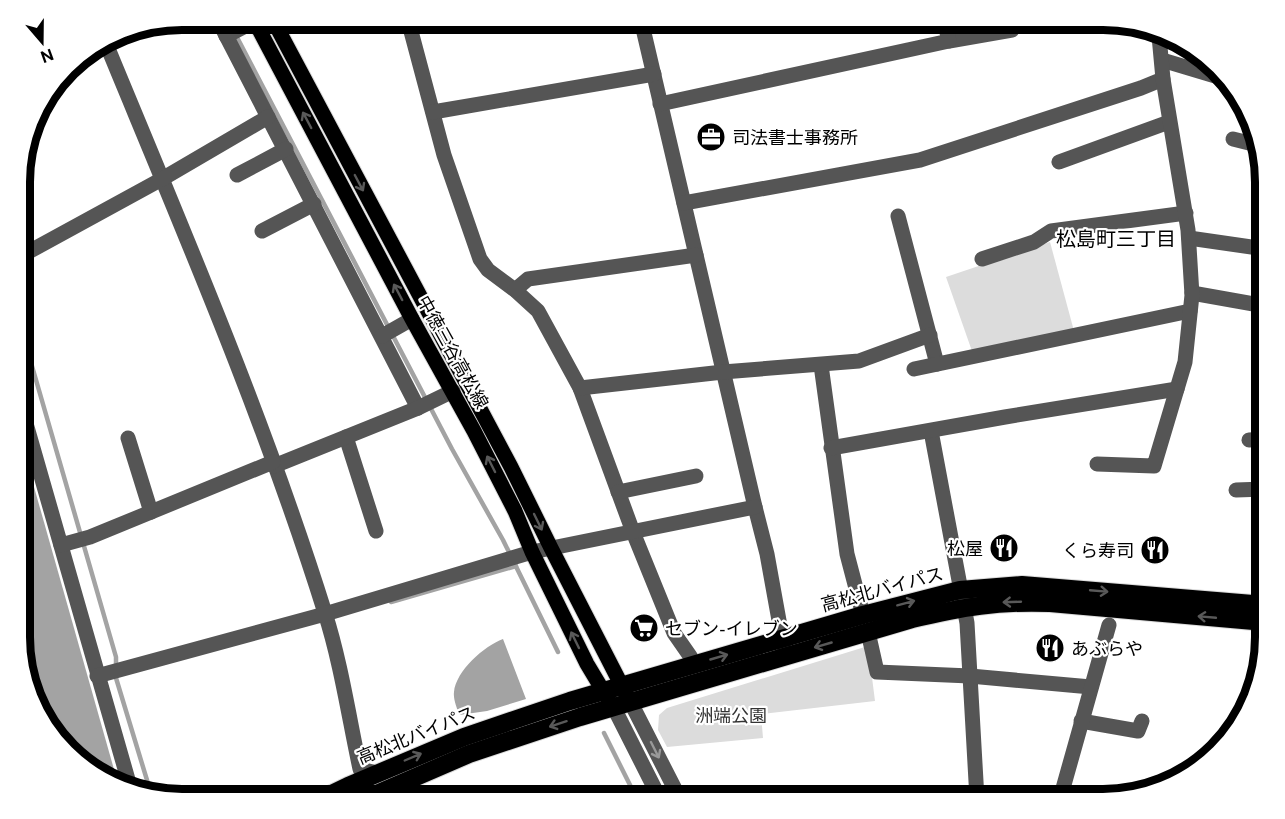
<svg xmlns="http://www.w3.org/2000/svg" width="1285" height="819" viewBox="0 0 1285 819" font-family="'Public Sans','Noto Sans JP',sans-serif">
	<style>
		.green { fill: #dcdcdc }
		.water { fill: #a3a3a3 }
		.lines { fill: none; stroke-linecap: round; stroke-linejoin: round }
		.stream { stroke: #a3a3a3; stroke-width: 4.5 }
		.major-casing { stroke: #dbdbdb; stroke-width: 17 }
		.highway-casing { stroke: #dbdbdb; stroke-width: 20 }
		.minor { stroke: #555; stroke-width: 15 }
		.major { stroke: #000; stroke-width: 15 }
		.highway { stroke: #000; stroke-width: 18 }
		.oneway { stroke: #595959 }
		.oneway2 { stroke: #999 }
		.labels { text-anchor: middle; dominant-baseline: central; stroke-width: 4.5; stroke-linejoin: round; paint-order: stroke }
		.poi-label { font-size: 18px; fill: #000; stroke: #fff; text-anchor: start }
		.street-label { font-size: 18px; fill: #000; stroke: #fff }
		.park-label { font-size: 18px; fill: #333; stroke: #fff }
		.neighbourhood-label { font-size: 20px; fill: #000; stroke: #fff }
		.rim { fill: none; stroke: #000; stroke-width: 8 }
	</style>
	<rect width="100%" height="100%" fill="#fff"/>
	<g class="green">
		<polygon points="1050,242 1074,331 973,354 946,277"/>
		<polygon points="868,646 875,701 761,714 763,738 667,747 658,730 659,715 667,708"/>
	</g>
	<g class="water">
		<polygon points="21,441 117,780 91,772 41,719 21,658"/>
		<path d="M503,639l23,60 -39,12 -28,4c-2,-7 -6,-16 -5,-23 2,-21 30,-46 49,-53z"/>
	</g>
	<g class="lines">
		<g class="stream">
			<polyline points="228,20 452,449 503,540 558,652"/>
			<polyline points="21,328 116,657 116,678 150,790"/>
			<polyline points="391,602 516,566"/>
			<polyline points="604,733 637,799"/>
		</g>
		<g class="major-casing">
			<g id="major">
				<polyline points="254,20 412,319 474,431 515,511 532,552 587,664 608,699"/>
				<polyline points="273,20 511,467 551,548 627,696"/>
			</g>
		</g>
		<g class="highway-casing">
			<g id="highway">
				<polyline points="321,799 348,786 464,737 570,701 863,615 960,590 1022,585 1265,605"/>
				<path d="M365,799l104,-45 111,-37 332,-98c50,-12 86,-18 138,-16l215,19"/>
			</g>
		</g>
		<g class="minor">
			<polyline points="218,20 418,408"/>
			<polyline points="408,20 444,155 480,259 488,270 515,290 538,311 580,388 633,532 674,633 690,656 693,664"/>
			<polyline points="641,20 755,507 767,554 784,648"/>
			<polyline points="226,36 255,21"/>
			<path d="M105,41c78,189 159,377 220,572 16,50 24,105 35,156l17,4"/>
			<polyline points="949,41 1012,30"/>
			<polyline points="1162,60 1222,78"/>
			<polyline points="660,104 949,41 944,20"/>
			<polyline points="433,112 654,74"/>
			<polyline points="1233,139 1257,145"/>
			<polyline points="1059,162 1169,122"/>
			<polyline points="237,175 286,149"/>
			<polyline points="684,203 920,160 1141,88 1163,79"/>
			<polyline points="898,216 937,364"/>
			<polyline points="262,231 314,204"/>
			<polyline points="1189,238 1265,249"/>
			<polyline points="21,256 162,179 268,117"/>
			<polyline points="982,259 1034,242 1051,231 1186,213"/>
			<polyline points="515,290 528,279 696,255"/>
			<polyline points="1192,293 1265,306"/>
			<polyline points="382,336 412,319"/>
			<polyline points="821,365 847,554 863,615"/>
			<polyline points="914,369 1190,311"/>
			<polyline points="580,388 723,372 859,361 930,335"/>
			<polyline points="21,406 129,783"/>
			<polyline points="931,431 967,623 977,799"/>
			<polyline points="346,437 376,531"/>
			<polyline points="128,438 151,512"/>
			<polyline points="1249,440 1265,439"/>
			<polyline points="831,448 1005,417 1177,389"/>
			<polyline points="1097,464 1154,466 1185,362 1192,295 1188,230 1163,79 1159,36"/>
			<polyline points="274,466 418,408 453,391"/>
			<polyline points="1236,490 1265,489"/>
			<polyline points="618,492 696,476"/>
			<polyline points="61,545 90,537 273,462"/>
			<polyline points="868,632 877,672 970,676 1091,687"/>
			<polyline points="97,676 325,614 532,552 755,507"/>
			<polyline points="630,701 680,799"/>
			<polyline points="613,706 660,799"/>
			<polyline points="1081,721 1138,731 1142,721"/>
			<polyline points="1060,799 1109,625"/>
		</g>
		<use href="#major" class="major"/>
		<use href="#highway" class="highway"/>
	</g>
	<defs><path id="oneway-shaft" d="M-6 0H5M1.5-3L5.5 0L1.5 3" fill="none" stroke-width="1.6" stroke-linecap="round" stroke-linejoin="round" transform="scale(1.5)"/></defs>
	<g class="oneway">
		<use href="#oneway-shaft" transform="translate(307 120) rotate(-118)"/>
		<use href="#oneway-shaft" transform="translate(359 183) rotate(62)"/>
		<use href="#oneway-shaft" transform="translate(398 292) rotate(-118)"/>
		<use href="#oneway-shaft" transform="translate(491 464) rotate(-117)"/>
		<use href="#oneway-shaft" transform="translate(538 522) rotate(64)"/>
		<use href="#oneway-shaft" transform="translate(1099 591) rotate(5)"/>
		<use href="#oneway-shaft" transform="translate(1012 602) rotate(178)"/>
		<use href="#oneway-shaft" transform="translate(906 603) rotate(-15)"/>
		<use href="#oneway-shaft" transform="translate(1207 617) rotate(-175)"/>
		<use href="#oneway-shaft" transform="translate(575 640) rotate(-116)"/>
		<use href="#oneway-shaft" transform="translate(823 645) rotate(164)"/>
		<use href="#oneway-shaft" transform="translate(719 657) rotate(-16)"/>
		<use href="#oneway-shaft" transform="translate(558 724) rotate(162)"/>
		<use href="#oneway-shaft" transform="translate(413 757) rotate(-23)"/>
	</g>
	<use class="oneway2" href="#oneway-shaft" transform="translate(655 750) rotate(63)"/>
	<defs>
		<g id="office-disc" transform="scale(1.5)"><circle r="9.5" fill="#000" stroke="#fff"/><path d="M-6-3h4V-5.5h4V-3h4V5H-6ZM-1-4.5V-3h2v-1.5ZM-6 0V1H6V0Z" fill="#fff"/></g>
		<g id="restaurant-disc" transform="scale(1.5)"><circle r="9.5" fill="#000" stroke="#fff"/><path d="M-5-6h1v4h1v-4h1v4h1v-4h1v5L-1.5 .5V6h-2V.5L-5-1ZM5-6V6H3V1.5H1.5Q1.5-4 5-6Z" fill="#fff"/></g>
		<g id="supermarket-disc" transform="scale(1.5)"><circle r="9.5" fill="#000" stroke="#fff"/><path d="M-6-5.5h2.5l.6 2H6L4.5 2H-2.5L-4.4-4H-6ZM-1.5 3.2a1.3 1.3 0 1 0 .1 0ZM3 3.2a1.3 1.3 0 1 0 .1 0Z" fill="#fff"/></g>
	</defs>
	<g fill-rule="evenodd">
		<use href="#office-disc" x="711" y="137"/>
		<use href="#restaurant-disc" x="1004" y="548"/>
		<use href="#restaurant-disc" x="1155" y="550"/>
		<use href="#supermarket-disc" x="644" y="628"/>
		<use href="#restaurant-disc" x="1050" y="648"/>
	</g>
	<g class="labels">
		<g class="poi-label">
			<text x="732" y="137">司法書士事務所</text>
			<text x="983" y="548" text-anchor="end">松屋</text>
			<text x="1134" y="550" text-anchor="end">くら寿司</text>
			<text x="665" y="628">セブン-イレブン</text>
			<text x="1071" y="648">あぶらや</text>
		</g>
		<g class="street-label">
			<text transform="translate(453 352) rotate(61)">中徳三谷高松線</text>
			<text transform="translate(882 589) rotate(-15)">高松北バイパス</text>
			<text transform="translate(416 735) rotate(-22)">高松北バイパス</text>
		</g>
		<g class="park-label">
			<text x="731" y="715">洲端公園</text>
		</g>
		<g class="neighbourhood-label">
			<text x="1116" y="239">松島町三丁目</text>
		</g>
	</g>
	<path d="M0 0H1285V819H0ZM182 30H1103A152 152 0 0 1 1255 182V637A152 152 0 0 1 1103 789H182A152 152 0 0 1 30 637V182A152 152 0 0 1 182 30Z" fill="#fff" fill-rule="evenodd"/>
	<path class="rim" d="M182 30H1103A152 152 0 0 1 1255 182V637A152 152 0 0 1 1103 789H182A152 152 0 0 1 30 637V182A152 152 0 0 1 182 30Z"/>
	<g transform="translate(42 42) rotate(160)" stroke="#ffffff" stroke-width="4.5" paint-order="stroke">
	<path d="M0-4.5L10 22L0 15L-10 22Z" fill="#000000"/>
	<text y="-9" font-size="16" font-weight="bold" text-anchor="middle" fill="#000000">N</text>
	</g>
</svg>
